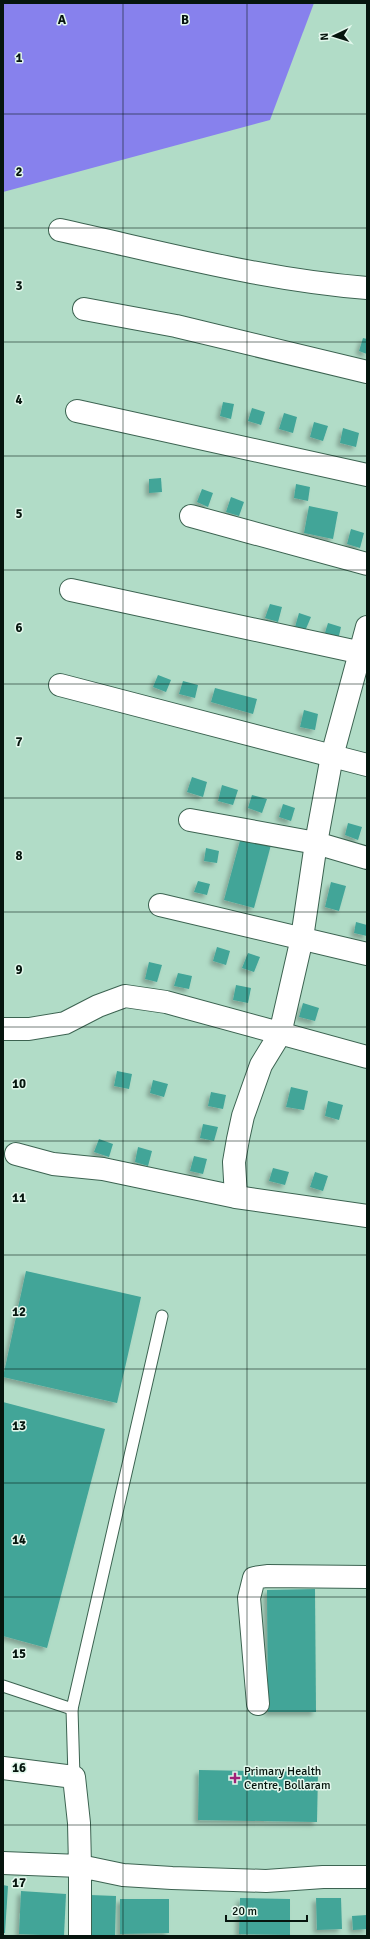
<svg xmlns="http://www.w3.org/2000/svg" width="370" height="1939" viewBox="0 0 370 1939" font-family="Signika,sans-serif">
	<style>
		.water { fill: #8781ed }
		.building { fill: #42a598; filter: url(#shadow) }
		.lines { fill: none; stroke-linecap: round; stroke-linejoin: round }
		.lane-casing { stroke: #3c6351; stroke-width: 13 }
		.street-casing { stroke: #3c6351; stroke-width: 24 }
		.lane { stroke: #fff; stroke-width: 11 }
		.street { stroke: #fff; stroke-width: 22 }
		.grid { fill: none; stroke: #06150e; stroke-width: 1; stroke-opacity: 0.55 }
		.poi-dot { fill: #9d2178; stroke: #e2f7ec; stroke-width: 1.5 }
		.labels { text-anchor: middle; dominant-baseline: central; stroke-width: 3; stroke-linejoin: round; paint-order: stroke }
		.poi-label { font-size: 12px; fill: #06150e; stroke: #e2f7ec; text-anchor: start }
		.grid-label { font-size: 13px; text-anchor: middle; font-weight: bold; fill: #06150e; stroke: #e2f7ec; stroke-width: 3; stroke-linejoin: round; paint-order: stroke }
	</style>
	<defs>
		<filter id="shadow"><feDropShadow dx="-3.5" dy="3.5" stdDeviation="2" flood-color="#0004"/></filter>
	</defs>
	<rect width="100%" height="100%" fill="#b1dcc7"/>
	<polygon class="water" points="3,3 314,3 270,120 3,192"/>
	<g class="building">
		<polygon points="363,338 367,339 367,354 359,351"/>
		<polygon points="223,402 234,404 231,419 220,416"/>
		<polygon points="252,408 265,412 261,425 248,421"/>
		<polygon points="284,413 297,417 293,433 279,429"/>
		<polygon points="314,422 328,426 323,441 310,437"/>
		<polygon points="343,428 359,433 356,447 340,443"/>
		<polygon points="161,478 162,492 149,493 149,479"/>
		<polygon points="296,484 310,487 308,501 294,498"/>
		<polygon points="202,489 213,493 208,507 197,502"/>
		<polygon points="231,497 244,502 239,516 226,512"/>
		<polygon points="309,506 338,512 333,539 304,533"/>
		<polygon points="351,529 364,533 360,548 347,544"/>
		<polygon points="270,604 282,607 278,622 265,618"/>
		<polygon points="299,613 311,617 305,631 295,627"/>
		<polygon points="328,623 341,627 338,640 324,636"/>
		<polygon points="158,675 171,680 166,692 153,687"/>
		<polygon points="183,681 198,685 195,698 179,694"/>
		<polygon points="215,688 257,699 253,714 211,702"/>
		<polygon points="304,710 318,714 315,730 300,727"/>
		<polygon points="192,777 207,782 203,797 187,792"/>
		<polygon points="222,785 238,790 233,805 218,801"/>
		<polygon points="252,795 267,799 262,813 248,808"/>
		<polygon points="283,804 295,808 291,821 279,817"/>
		<polygon points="348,823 362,827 358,840 345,835"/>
		<polygon points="241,837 271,845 254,908 224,900"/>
		<polygon points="206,848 219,851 217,863 204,861"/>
		<polygon points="198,881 210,884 207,895 194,892"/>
		<polygon points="331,882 346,886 339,911 325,907"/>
		<polygon points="356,922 367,925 367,936 354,933"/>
		<polygon points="217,947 230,951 226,965 213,961"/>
		<polygon points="248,953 260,957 254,972 242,968"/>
		<polygon points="149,962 162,965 157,982 145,979"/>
		<polygon points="178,973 192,976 189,989 174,986"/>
		<polygon points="236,985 251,988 248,1003 233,1000"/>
		<polygon points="303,1003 319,1008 315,1021 299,1017"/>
		<polygon points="117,1071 132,1074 129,1089 114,1086"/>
		<polygon points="153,1080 168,1084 164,1097 150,1093"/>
		<polygon points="291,1087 308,1091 304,1110 286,1107"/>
		<polygon points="211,1092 226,1095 223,1109 208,1106"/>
		<polygon points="328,1101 343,1105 339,1120 325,1116"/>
		<polygon points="203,1124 218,1127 214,1141 200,1138"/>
		<polygon points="99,1139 113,1144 109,1157 94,1152"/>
		<polygon points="138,1147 152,1151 148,1166 135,1162"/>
		<polygon points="194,1156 207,1159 203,1174 190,1171"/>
		<polygon points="273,1168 289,1172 285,1185 269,1181"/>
		<polygon points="315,1172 328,1176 323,1191 310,1187"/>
		<polygon points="26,1271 141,1297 117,1403 3,1377"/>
		<polygon points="3,1402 105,1429 47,1648 3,1636"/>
		<polygon points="315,1589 316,1712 268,1712 267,1590"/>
		<polygon points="199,1770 318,1772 317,1822 198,1820"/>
		<polygon points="3,1885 8,1886 5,1933 3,1933"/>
		<polygon points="21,1891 66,1894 64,1936 19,1934"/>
		<polygon points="90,1895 116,1896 115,1936 89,1936"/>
		<polygon points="240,1898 290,1899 290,1935 239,1934"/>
		<polygon points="316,1898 341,1898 342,1929 317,1930"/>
		<polygon points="120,1899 169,1899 169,1933 120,1934"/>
		<polygon points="367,1915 367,1929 353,1930 352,1916"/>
	</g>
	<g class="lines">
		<g class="lane-casing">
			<g id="lane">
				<polyline points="3,1686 72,1709"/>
				<polyline points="74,1777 72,1709 162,1316"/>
			</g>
		</g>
		<g class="street-casing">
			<g id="street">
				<path d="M60,230c101,22 203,50 307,58"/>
				<polyline points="84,309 176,326 367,372"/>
				<polyline points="77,411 367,475"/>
				<polyline points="191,516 367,564"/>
				<polyline points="71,590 367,654"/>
				<polyline points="60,685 367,765"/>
				<polyline points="190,820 316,843 367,858"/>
				<polyline points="160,905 367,954"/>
				<polyline points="3,1029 29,1029 65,1023 98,1006 125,996 166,1002 367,1057"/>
				<polyline points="16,1154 53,1164 103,1169 236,1197 367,1216"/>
				<polyline points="236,1197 234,1162 238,1139 243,1116 261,1065 280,1034 302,938 316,843 332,756 367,627"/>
				<polyline points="258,1704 249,1598 254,1578 267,1576 367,1577"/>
				<polyline points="3,1768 74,1777 79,1823 80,1866 3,1863"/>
				<polyline points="80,1936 80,1866 123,1875 172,1878 266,1881 323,1877 367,1877"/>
			</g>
		</g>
		<use href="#lane" class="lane"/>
		<use href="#street" class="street"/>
	</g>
	<path class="grid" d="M123,3v1933M247,3v1933M3,114h364M3,228h364M3,342h364M3,456h364M3,570h364M3,684h364M3,798h364M3,912h364M3,1027h364M3,1141h364M3,1255h364M3,1369h364M3,1483h364M3,1597h364M3,1711h364M3,1825h364"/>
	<path class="poi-dot" d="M233 1772h4v4h4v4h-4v4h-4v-4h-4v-4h4z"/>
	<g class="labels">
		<g class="poi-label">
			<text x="244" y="1771">Primary Health<tspan x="244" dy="14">Centre, Bollaram</tspan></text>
		</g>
	</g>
	<g class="grid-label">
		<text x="62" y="24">A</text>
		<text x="185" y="24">B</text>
		<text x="19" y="62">1</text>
		<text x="19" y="176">2</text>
		<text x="19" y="290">3</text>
		<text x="19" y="404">4</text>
		<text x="19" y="518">5</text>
		<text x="19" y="632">6</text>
		<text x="19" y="746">7</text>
		<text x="19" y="860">8</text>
		<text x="19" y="974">9</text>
		<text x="19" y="1088">10</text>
		<text x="19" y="1202">11</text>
		<text x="19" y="1316">12</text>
		<text x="19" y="1430">13</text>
		<text x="19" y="1544">14</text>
		<text x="19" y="1658">15</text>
		<text x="19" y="1772">16</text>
		<text x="19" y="1887">17</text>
	</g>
	<rect width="370" height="1939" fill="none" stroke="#06150e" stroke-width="8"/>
	<g transform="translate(334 36) rotate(266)" stroke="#e2f7ec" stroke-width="3" paint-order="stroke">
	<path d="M0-3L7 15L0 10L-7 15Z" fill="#06150e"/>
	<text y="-6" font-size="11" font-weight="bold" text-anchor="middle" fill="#06150e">N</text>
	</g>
	<path d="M226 1915v6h81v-6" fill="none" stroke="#06150e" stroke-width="2"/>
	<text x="232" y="1915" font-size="12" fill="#06150e" stroke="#e2f7ec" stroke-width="3" paint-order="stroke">20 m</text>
</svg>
